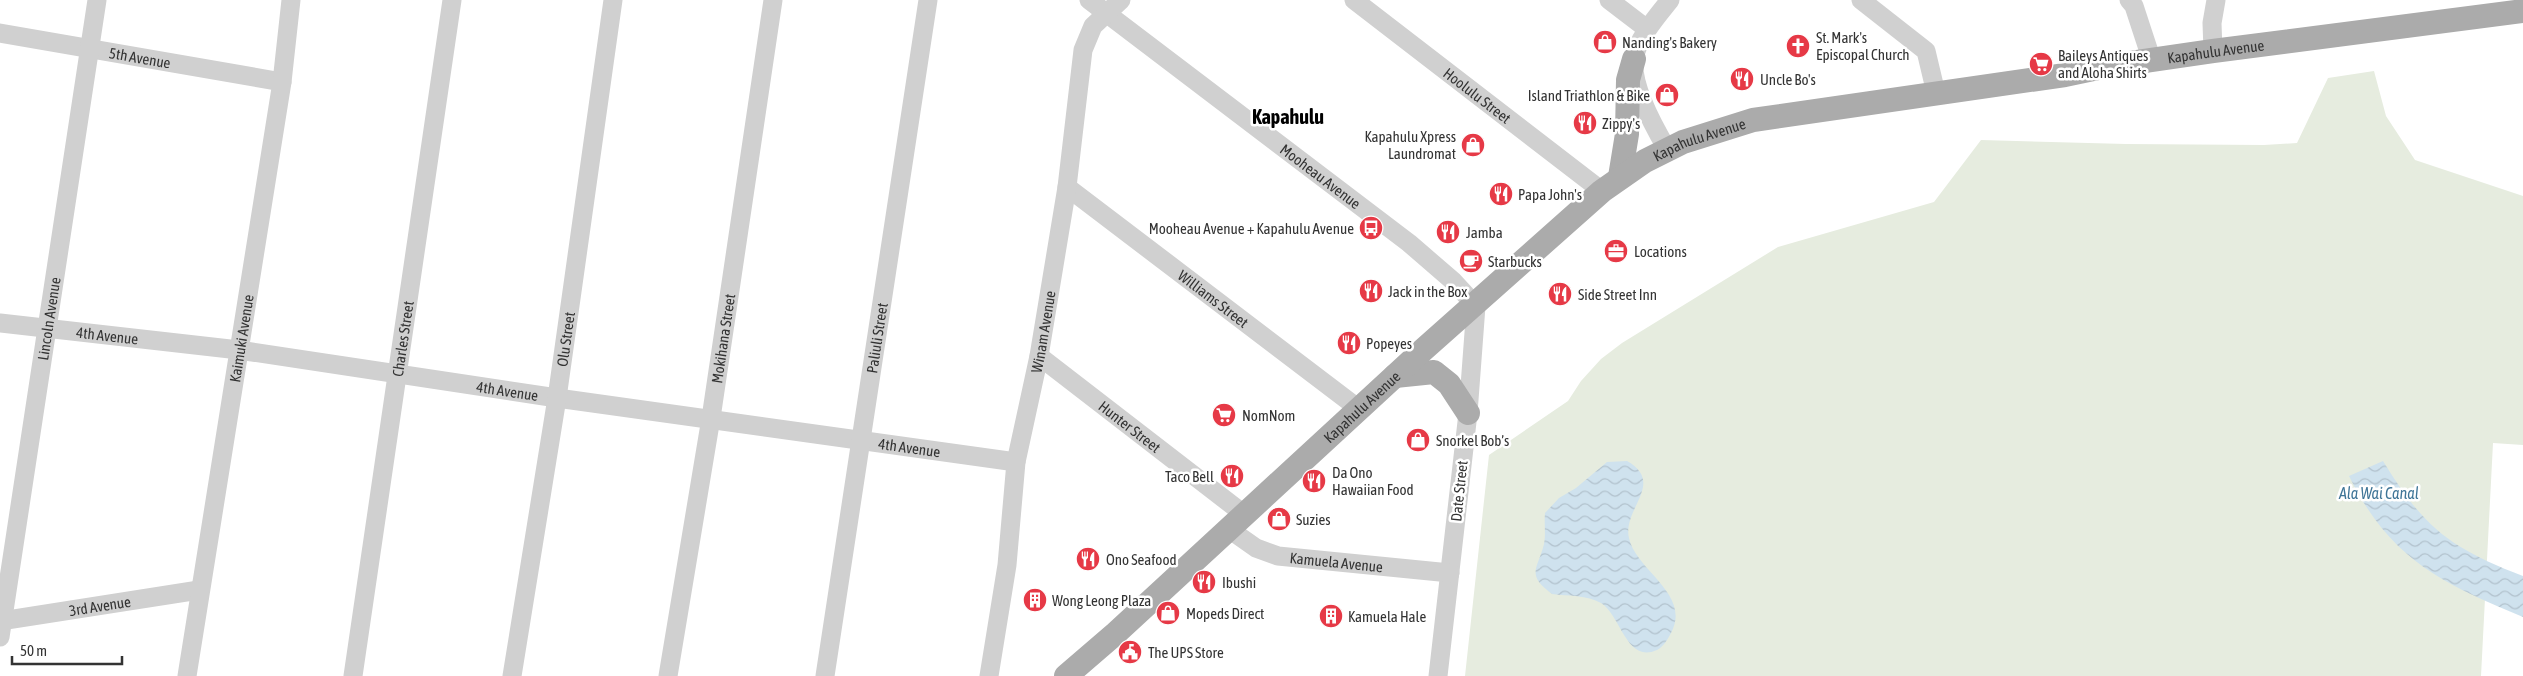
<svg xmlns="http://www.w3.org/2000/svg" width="2523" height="676" viewBox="0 0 2523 676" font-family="'Asap Condensed',sans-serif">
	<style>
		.grass { fill: #e6ecdf }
		.water { fill: url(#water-waves) }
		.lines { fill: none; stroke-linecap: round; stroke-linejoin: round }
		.minor { stroke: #d0d0d0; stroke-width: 19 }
		.major { stroke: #ababab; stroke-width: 24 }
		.labels { text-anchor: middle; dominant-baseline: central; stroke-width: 5; stroke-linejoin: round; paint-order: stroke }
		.poi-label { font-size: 15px; fill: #333; stroke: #fff; text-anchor: start }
		.street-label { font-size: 15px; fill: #333; stroke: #fff }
		.water-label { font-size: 16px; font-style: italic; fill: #3f7597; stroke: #fff }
		.district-label { font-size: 20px; font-weight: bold; fill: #000; stroke: #fff }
	</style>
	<defs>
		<pattern id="water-waves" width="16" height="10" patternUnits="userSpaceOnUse" patternTransform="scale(1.25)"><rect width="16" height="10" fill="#cfe2ee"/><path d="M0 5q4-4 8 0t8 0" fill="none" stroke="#b2c2cd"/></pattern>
	</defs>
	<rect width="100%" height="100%" fill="#fff"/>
	<polygon class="grass" points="2374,71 2386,116 2415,160 2523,196 2523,445 2493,443 2481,676 1465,676 1489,455 1568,401 1581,381 1601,359 1622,343 1778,247 1934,202 1981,140 2126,144 2264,145 2297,143 2328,78"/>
	<g class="water">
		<path d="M1627,461c39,22 -5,48 2,77 7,33 63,56 42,95 -3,6 -8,14 -14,17 -31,14 -36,-35 -56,-47 -14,-8 -33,-7 -49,-9 -27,-20 -14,-25 -8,-50 2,-10 0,-21 1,-31l14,-15 17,-10 31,-26z"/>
		<path d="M2383,461c41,67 67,87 140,115v41c-82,-34 -133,-58 -174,-141z"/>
	</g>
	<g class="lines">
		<g class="minor">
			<path id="s1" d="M1089,0l320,243 44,38 23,25 -8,107 -30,263"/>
			<path id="s2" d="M1354,0l248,191"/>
			<polyline points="1609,0 1647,29"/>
			<polyline points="1861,0 1926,51 1936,93"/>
			<polyline points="2129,0 2134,6 2152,61"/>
			<path id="s3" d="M0,33l282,49"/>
			<polyline points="2213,51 2212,23 2216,0"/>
			<path d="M1667,149c-13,-22 -36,-64 -33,-90 3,-20 24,-44 36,-59"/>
			<path id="s4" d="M1067,187l292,222"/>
			<path id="s5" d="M0,323l239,27 318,48 459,64"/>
			<path id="s6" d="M1039,356l206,159"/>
			<path id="s7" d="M1229,529l27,19 22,8 172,17"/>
			<path id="s8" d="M0,621l199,-31"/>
			<path id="s9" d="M0,637l97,-637"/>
			<path id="s10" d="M187,676l95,-594 9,-82"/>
			<path id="s11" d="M353,676l99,-676"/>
			<path id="s12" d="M512,676l45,-278 56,-398"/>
			<path id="s13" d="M668,676l43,-258 62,-418"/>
			<path id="s14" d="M825,676l103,-676"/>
			<path id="s15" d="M989,676l18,-111 9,-103 23,-106 28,-169 16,-137 10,-24 28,-26"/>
		</g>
		<g class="major">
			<polyline points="1620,177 1627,134 1628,80 1634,59"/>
			<polyline points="1395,376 1434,372 1449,384 1468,413"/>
			<path id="s16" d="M1066,676l50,-43 307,-283 179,-159 43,-30 38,-19 70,-22 312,-45 38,-8 110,-16 310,-40"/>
		</g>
	</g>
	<defs>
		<g id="shop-disc" transform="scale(1.25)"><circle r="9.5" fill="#e63946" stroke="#fff"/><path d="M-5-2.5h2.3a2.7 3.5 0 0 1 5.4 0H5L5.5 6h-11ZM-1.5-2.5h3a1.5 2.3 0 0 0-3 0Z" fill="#fff"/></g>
		<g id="church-disc" transform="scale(1.25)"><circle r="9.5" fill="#e63946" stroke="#fff"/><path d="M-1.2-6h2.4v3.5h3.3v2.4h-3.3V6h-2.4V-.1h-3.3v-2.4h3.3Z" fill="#fff"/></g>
		<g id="supermarket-disc" transform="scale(1.25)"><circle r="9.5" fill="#e63946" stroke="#fff"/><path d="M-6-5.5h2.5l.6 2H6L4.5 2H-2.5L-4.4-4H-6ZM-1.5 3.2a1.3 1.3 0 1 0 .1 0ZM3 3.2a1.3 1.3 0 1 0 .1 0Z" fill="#fff"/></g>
		<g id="restaurant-disc" transform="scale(1.25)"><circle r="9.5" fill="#e63946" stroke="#fff"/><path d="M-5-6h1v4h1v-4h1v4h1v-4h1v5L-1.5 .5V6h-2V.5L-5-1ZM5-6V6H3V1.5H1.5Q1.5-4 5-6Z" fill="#fff"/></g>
		<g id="bus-disc" transform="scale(1.25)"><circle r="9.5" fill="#e63946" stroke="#fff"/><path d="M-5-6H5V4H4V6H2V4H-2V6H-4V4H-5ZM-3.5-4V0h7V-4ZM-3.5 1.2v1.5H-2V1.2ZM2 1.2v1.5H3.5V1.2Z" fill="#fff"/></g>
		<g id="office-disc" transform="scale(1.25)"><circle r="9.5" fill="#e63946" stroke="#fff"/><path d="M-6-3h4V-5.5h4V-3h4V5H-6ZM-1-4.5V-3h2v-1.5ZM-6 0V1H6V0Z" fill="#fff"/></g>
		<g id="cafe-disc" transform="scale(1.25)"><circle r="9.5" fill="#e63946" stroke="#fff"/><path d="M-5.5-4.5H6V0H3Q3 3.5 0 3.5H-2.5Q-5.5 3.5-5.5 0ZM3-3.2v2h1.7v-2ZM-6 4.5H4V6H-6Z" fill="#fff"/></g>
		<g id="building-disc" transform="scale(1.25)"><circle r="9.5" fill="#e63946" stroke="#fff"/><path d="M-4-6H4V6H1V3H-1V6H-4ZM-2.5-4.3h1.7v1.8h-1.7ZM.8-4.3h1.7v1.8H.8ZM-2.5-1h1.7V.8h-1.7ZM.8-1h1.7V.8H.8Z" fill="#fff"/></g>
		<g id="civic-disc" transform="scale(1.25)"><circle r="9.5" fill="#e63946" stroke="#fff"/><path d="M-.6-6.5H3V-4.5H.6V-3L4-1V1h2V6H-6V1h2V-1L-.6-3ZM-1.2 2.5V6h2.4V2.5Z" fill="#fff"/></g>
	</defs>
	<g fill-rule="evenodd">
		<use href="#shop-disc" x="1605" y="42"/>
		<use href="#church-disc" x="1798" y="46"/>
		<use href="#supermarket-disc" x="2041" y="64"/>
		<use href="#restaurant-disc" x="1742" y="79"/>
		<use href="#shop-disc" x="1667" y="95"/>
		<use href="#restaurant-disc" x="1585" y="123"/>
		<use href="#shop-disc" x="1473" y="145"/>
		<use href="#restaurant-disc" x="1501" y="194"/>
		<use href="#bus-disc" x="1371" y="228"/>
		<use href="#restaurant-disc" x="1448" y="232"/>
		<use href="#office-disc" x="1616" y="251"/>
		<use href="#cafe-disc" x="1471" y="261"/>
		<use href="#restaurant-disc" x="1371" y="291"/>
		<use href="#restaurant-disc" x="1560" y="294"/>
		<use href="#restaurant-disc" x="1349" y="343"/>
		<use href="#supermarket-disc" x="1224" y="415"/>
		<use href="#shop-disc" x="1418" y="440"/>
		<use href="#restaurant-disc" x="1232" y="476"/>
		<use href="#restaurant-disc" x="1314" y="481"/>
		<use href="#shop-disc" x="1279" y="519"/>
		<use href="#restaurant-disc" x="1088" y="559"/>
		<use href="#restaurant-disc" x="1204" y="582"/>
		<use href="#building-disc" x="1035" y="600"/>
		<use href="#shop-disc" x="1168" y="613"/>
		<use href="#building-disc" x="1331" y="616"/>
		<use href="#civic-disc" x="1130" y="652"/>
	</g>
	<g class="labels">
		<g class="poi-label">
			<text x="1816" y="37">St. Mark's<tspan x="1816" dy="17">Episcopal Church</tspan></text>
			<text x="1622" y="42">Nanding's Bakery</text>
			<text x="2058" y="55">Baileys Antiques<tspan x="2058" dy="17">and Aloha Shirts</tspan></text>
			<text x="1760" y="79">Uncle Bo's</text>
			<text x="1650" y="95" text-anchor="end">Island Triathlon &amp; Bike</text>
			<text x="1602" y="123">Zippy's</text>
			<text x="1456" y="136" text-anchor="end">Kapahulu Xpress<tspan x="1456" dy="17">Laundromat</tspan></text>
			<text x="1518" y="194">Papa John's</text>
			<text x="1354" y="228" text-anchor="end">Mooheau Avenue + Kapahulu Avenue</text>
			<text x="1466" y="232">Jamba</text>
			<text x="1634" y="251">Locations</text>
			<text x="1488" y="261">Starbucks</text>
			<text x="1388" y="291">Jack in the Box</text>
			<text x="1578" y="294">Side Street Inn</text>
			<text x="1366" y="343">Popeyes</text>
			<text x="1242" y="415">NomNom</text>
			<text x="1436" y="440">Snorkel Bob’s</text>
			<text x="1332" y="472">Da Ono<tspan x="1332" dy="17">Hawaiian Food</tspan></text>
			<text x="1214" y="476" text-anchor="end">Taco Bell</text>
			<text x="1296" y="519">Suzies</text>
			<text x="1106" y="559">Ono Seafood</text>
			<text x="1222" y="582">Ibushi</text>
			<text x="1052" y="600">Wong Leong Plaza</text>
			<text x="1186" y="613">Mopeds Direct</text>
			<text x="1348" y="616">Kamuela Hale</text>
			<text x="1148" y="652">The UPS Store</text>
		</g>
		<g class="street-label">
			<text stroke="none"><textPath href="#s16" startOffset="1359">Kapahulu Avenue</textPath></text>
			<text stroke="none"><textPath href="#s3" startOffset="142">5th Avenue</textPath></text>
			<text stroke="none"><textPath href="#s2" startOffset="156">Hoolulu Street</textPath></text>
			<text stroke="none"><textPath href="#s16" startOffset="834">Kapahulu Avenue</textPath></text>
			<text stroke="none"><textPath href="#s1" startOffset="291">Mooheau Avenue</textPath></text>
			<text stroke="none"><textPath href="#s4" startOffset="184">Williams Street</textPath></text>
			<text stroke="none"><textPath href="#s9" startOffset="322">Lincoln Avenue</textPath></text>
			<text stroke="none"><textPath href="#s15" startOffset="349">Winam Avenue</textPath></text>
			<text stroke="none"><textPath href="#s5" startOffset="108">4th Avenue</textPath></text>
			<text stroke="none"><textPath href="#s10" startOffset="342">Kaimuki Avenue</textPath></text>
			<text stroke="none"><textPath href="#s11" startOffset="341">Charles Street</textPath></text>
			<text stroke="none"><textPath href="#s12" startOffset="341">Olu Street</textPath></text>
			<text stroke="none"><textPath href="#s13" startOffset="342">Mokihana Street</textPath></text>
			<text stroke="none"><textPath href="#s14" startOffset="342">Paliuli Street</textPath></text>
			<text stroke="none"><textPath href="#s5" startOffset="512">4th Avenue</textPath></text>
			<text stroke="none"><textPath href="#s16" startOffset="400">Kapahulu Avenue</textPath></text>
			<text stroke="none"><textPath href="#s6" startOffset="115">Hunter Street</textPath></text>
			<text stroke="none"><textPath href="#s5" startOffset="918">4th Avenue</textPath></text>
			<text transform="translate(1459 491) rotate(-84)">Date Street</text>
			<text stroke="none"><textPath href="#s7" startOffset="115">Kamuela Avenue</textPath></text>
			<text stroke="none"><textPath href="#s8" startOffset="101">3rd Avenue</textPath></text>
		</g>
		<g class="water-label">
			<text x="2379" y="493">Ala Wai Canal</text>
		</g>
		<g class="district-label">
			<text x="1288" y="116">Kapahulu</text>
		</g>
	</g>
	<path d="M12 656v8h110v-8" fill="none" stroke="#333333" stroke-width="2.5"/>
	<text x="20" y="656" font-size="15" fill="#333333" stroke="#ffffff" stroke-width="4" paint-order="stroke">50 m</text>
</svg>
